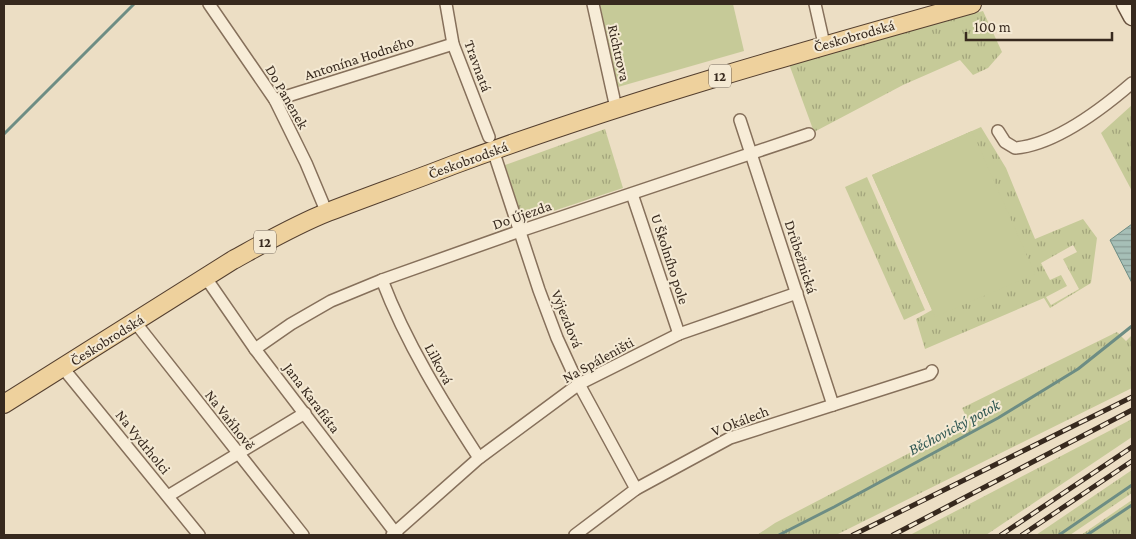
<svg xmlns="http://www.w3.org/2000/svg" width="1136" height="539" viewBox="0 0 1136 539" font-family="'Crimson Pro',serif">
	<style>
		.grass { fill: url(#grass-tufts); fill-rule: evenodd }
		.garden { fill: #c6ca98 }
		.water { fill: url(#water-rules); stroke: #6d8d84 }
		.lines { fill: none; stroke-linecap: round; stroke-linejoin: round }
		.stream { stroke: #6d8d84; stroke-width: 3 }
		.street-casing { stroke: #86705b; stroke-width: 14 }
		.secondary-casing { stroke: #68513e; stroke-width: 19 }
		.primary-casing { stroke: #543f2f; stroke-width: 20 }
		.street { stroke: #f7ecd7; stroke-width: 11 }
		.secondary { stroke: #f7ecd7; stroke-width: 16 }
		.primary { stroke: #eed19d; stroke-width: 18 }
		.rail-casing { stroke: #37291e; stroke-width: 5 }
		.rail { stroke: #f4e9d3; stroke-width: 3; stroke-dasharray: 9; stroke-linecap: butt }
		.labels { text-anchor: middle; dominant-baseline: central; stroke-width: 4; stroke-linejoin: round; paint-order: stroke }
		.shield { fill: #f4e9d3; stroke: #706354; stroke-width: 1 }
		.shield-label { font-size: 14px; font-weight: bold; fill: #37291e }
		.street-label { font-size: 15px; fill: #37291e; stroke: #f4e9d3 }
		.water-label { font-size: 16px; font-style: italic; fill: #2e5651; stroke: #f4e9d3 }
	</style>
	<defs>
		<pattern id="grass-tufts" width="24" height="20" patternUnits="userSpaceOnUse" patternTransform="scale(1.25)"><rect width="24" height="20" fill="#c6ca98"/><path d="M3 7l-1-3M5 7V3M7 7l1-3M15 17l-1-3M17 17v-4M19 17l1-3" fill="none" stroke="#a2a47b"/></pattern>
		<pattern id="water-rules" width="6" height="5" patternUnits="userSpaceOnUse" patternTransform="scale(1.25)"><rect width="6" height="5" fill="#a6bfb7"/><path d="M0 2.5h6" fill="none" stroke="#889b94"/></pattern>
	</defs>
	<rect width="100%" height="100%" fill="#ecdec4"/>
	<g class="grass">
		<polygon points="983,11 1002,52 988,68 973,75 960,60 903,85 814,132 789,64"/>
		<polygon points="1132,105 1132,191 1101,133"/>
		<path d="M981,127l25,41 29,71 48,-20 14,19 -6,45 -41,25 -6,-10 -119,51 -9,-30 16,-9 -60,-135zM1073,245l4,7 -14,7 16,30 -28,16 -5,-8 21,-11 -6,-11 -11,5 -9,-17z"/>
		<polygon points="605,129 623,188 523,221 505,165"/>
		<polygon points="867,177 925,310 904,320 845,187"/>
		<polygon points="1117,332 1126,341 1132,335 1132,388 836,535 757,535 775,523 969,422 962,408"/>
		<polygon points="1132,419 1132,437 986,535 910,535"/>
		<polygon points="1132,470 1132,493 1070,535 1036,535"/>
		<polygon points="1132,500 1132,535 1081,535"/>
	</g>
	<g class="garden">
		<polygon points="600,4 733,4 744,51 618,87"/>
		<polygon points="972,131 1035,274 935,317 872,175"/>
	</g>
	<polygon class="water" points="1132,224 1132,283 1110,240"/>
	<g class="lines">
		<g class="stream">
			<polyline points="4,134 134,4"/>
			<polyline points="779,535 834,507 998,418 1078,369 1132,326"/>
			<polyline points="1059,535 1132,485"/>
			<polyline points="1087,535 1132,505"/>
		</g>
		<g class="street-casing">
			<g id="street">
				<polyline points="209,4 275,100 306,163 327,213"/>
				<polyline points="446,4 453,44 489,137"/>
				<polyline points="593,4 616,108"/>
				<polyline points="815,4 824,44"/>
				<polyline points="275,100 453,44"/>
				<polyline points="740,120 833,405"/>
				<path d="M998,131l7,11 10,6c40,-3 88,-40 117,-65"/>
				<polyline points="493,150 539,290 557,338 574,375 636,489"/>
				<polyline points="632,194 679,334"/>
				<polyline points="206,278 255,349 397,535"/>
				<path d="M382,280c24,63 60,121 97,178"/>
				<polyline points="135,322 303,535"/>
				<polyline points="255,349 291,324 331,301 382,280 520,231 809,134"/>
				<polyline points="63,368 199,535"/>
				<polyline points="168,496 305,413"/>
				<polyline points="392,535 479,458 579,384 679,334 797,293"/>
				<polyline points="575,535 636,489 730,438 930,374 932,371"/>
			</g>
		</g>
		<g class="secondary-casing">
			<polyline id="secondary" points="1125,4 1132,17"/>
		</g>
		<g class="primary-casing">
			<path id="primary" d="M4,404l229,-144c31,-17 62,-35 95,-48 41,-16 84,-31 125,-47 170,-63 344,-112 519,-161"/>
		</g>
		<use href="#street" class="street"/>
		<use href="#secondary" class="secondary"/>
		<use href="#primary" class="primary"/>
		<g class="rail-casing">
			<g id="rail">
				<polyline points="853,535 1132,397"/>
				<polyline points="893,535 1132,410"/>
				<polyline points="1001,535 1132,447"/>
				<polyline points="1022,535 1132,461"/>
			</g>
		</g>
		<use href="#rail" class="rail"/>
	</g>
	<g class="labels">
		<g class="shield">
			<rect x="709" y="64.5" width="22" height="23" rx="4"/>
			<rect x="254" y="230.5" width="22" height="23" rx="4"/>
		</g>
		<g class="shield-label">
			<text x="720" y="76">12</text>
			<text x="265" y="242">12</text>
		</g>
		<g class="street-label">
			<text transform="translate(854 36) rotate(-16)">Českobrodská</text>
			<text transform="translate(619 53) rotate(77)">Richtrova</text>
			<text transform="translate(359 58) rotate(-18)">Antonína Hodného</text>
			<text transform="translate(478 66) rotate(70)">Travnatá</text>
			<text transform="translate(287 97) rotate(60)">Do Panenek</text>
			<text transform="translate(468 160) rotate(-20)">Českobrodská</text>
			<text transform="translate(522 215) rotate(-19)">Do Újezda</text>
			<text transform="translate(801 257) rotate(72)">Drůbežnická</text>
			<text transform="translate(670 259) rotate(72)">U Školního pole</text>
			<text transform="translate(567 319) rotate(68)">Výjezdová</text>
			<text transform="translate(107 340) rotate(-32)">Českobrodská</text>
			<text transform="translate(598 360) rotate(-29)">Na Spáleništi</text>
			<text transform="translate(439 364) rotate(62)">Lilková</text>
			<text transform="translate(312 398) rotate(53)">Jana Karafiáta</text>
			<text transform="translate(230 420) rotate(52)">Na Vaňhově</text>
			<text transform="translate(740 421) rotate(-21)">V Okálech</text>
			<text transform="translate(143 442) rotate(51)">Na Vydrholci</text>
		</g>
		<g class="water-label">
			<text transform="translate(954 427) rotate(-28)">Běchovický potok</text>
		</g>
	</g>
	<rect width="1136" height="539" fill="none" stroke="#37291e" stroke-width="10"/>
	<path d="M966 32v8h146v-8" fill="none" stroke="#37291e" stroke-width="2.5"/>
	<text x="974" y="32" font-size="15" fill="#37291e" stroke="#f4e9d3" stroke-width="4" paint-order="stroke">100 m</text>
</svg>
